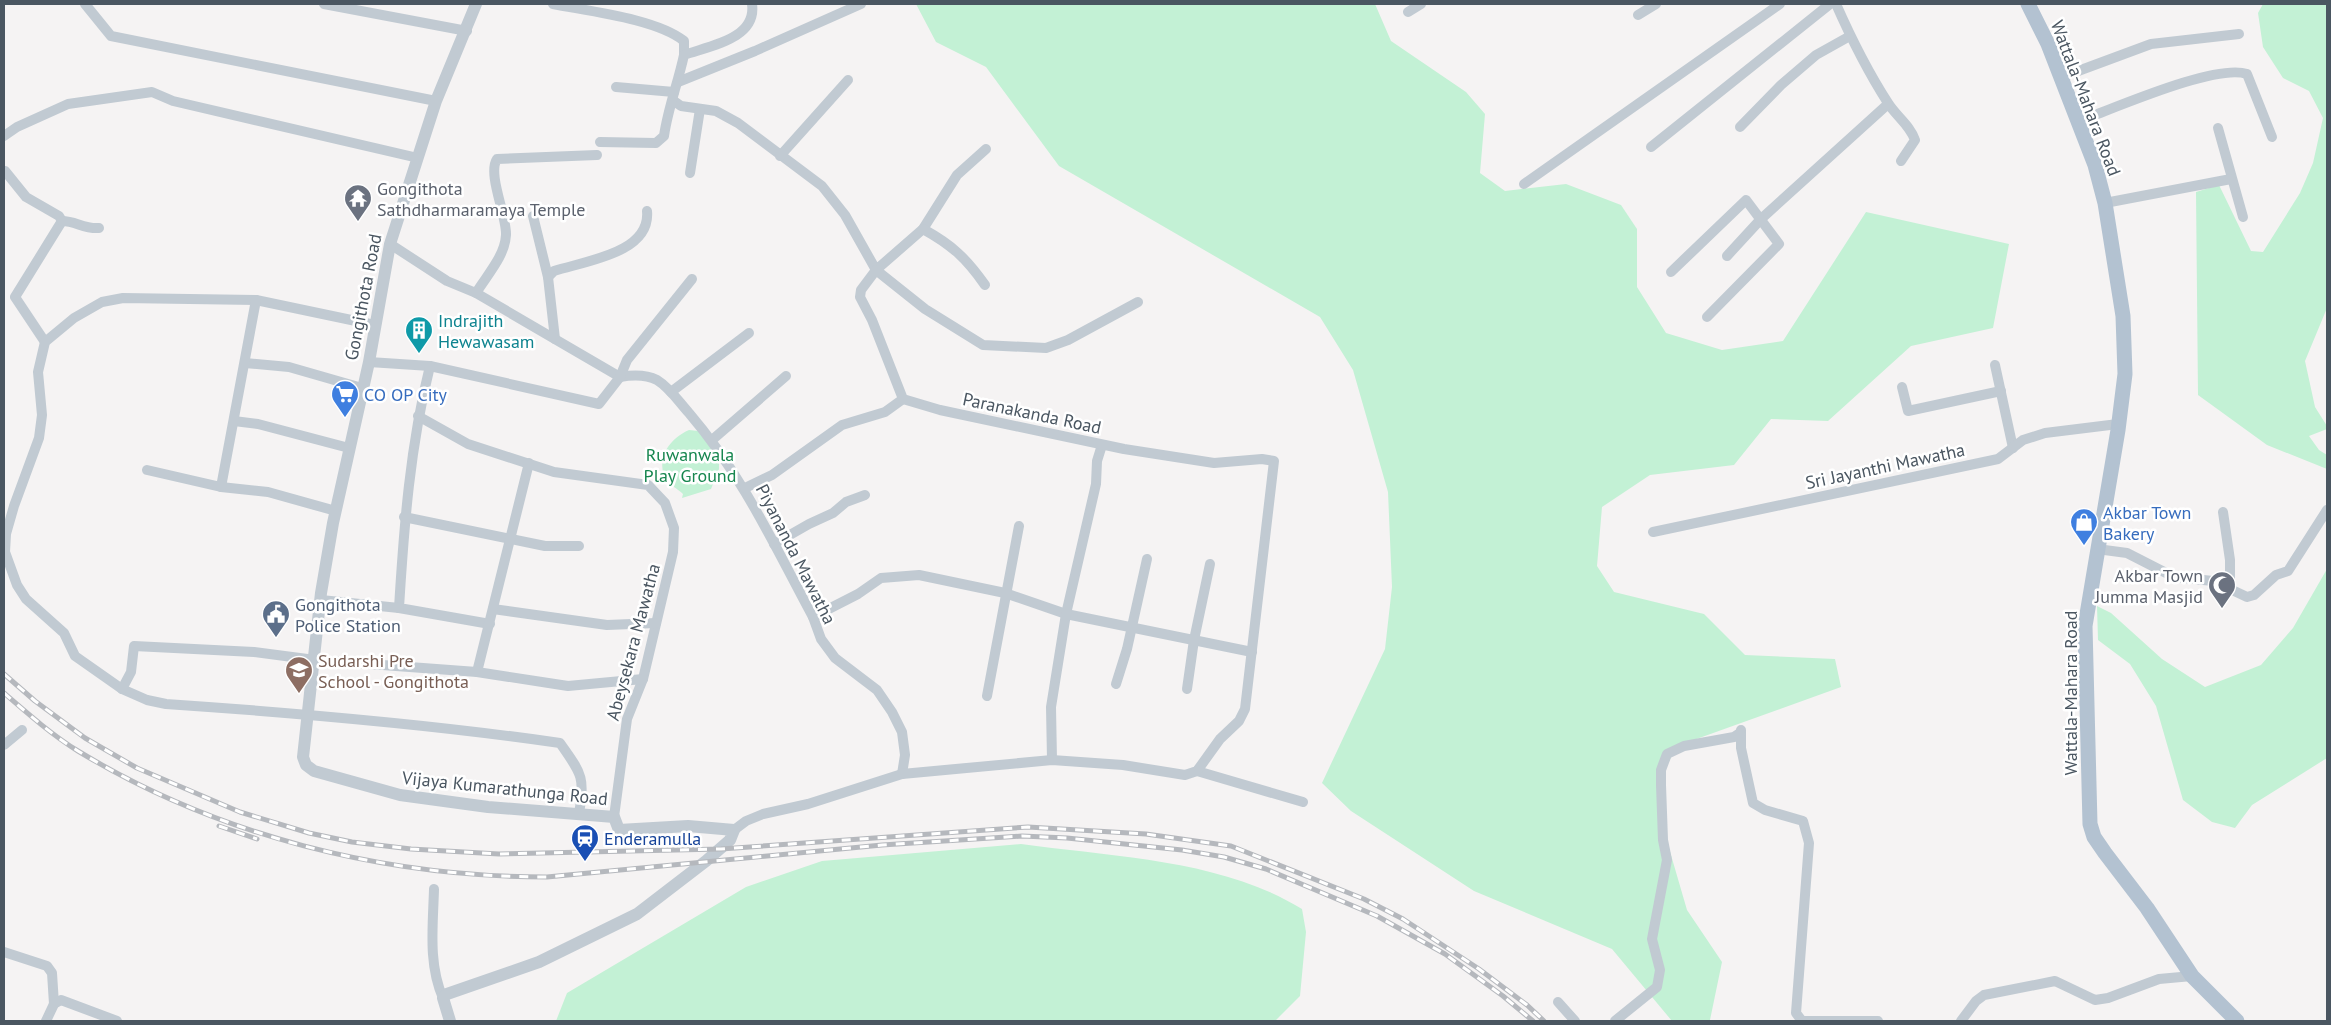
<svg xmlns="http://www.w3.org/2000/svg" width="2331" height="1025" viewBox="0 0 2331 1025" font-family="'PT Sans',sans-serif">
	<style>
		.green { fill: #c3f1d5 }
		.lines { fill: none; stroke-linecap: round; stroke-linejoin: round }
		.minor { stroke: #c1cad2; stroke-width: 10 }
		.tertiary { stroke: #c1cad2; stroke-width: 12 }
		.primary { stroke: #b3c2d1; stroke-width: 15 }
		.rail-casing { stroke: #b5b8bd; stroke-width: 5 }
		.rail { stroke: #fff; stroke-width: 3; stroke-dasharray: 9; stroke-linecap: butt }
		.labels { text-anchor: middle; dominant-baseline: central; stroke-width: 5; stroke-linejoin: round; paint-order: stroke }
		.street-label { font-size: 18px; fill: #4a5661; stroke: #fff }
		.worship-label { font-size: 18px; fill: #5b616d; stroke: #fff; text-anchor: start }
		.culture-label { font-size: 18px; fill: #0d838f; stroke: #fff; text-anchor: start }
		.shop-label { font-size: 18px; fill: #366cbe; stroke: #fff; text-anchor: start }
		.park-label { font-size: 18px; fill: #17864f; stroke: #fff }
		.service-label { font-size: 18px; fill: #4e5e75; stroke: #fff; text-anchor: start }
		.education-label { font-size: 18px; fill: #785e54; stroke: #fff; text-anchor: start }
		.transit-label { font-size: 18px; fill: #164399; stroke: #fff; text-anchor: start }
	</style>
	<rect width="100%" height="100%" fill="#f5f3f3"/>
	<g class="green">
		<polygon points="916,4 1375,4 1391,41 1466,92 1485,114 1480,173 1505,191 1566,184 1621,205 1637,229 1637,287 1666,333 1722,350 1783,341 1866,212 2009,244 1993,328 1911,346 1828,421 1771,419 1734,465 1650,475 1602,507 1597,566 1614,592 1704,614 1745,655 1835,659 1841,687 1677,746 1664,771 1664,831 1687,910 1722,962 1710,1020 1672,1021 1612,949 1474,891 1351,811 1322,783 1385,649 1392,587 1388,492 1353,370 1320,317 1059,166 986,67 936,42"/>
		<polygon points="2263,4 2327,4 2327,308 2305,361 2315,407 2327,426 2327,429 2309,436 2319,450 2327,455 2327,469 2267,445 2198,395 2196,192 2219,185 2251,251 2263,252 2300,193 2313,163 2323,118 2309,91 2283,78 2263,47 2258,13"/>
		<path d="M689,430l9,1 8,7 13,24v7l-8,20 -29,9 1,-4c-5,-5 -15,-10 -18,-16 -9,-22 6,-40 24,-48z"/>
		<polygon points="2327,569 2327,758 2252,805 2235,828 2212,822 2183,800 2156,706 2130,664 2098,640 2097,606 2111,613 2162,659 2205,687 2261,665 2293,628"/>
		<path d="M1021,844c92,13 200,15 281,65l4,23 -6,64 -25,25h-719l11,-28 179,-106 76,-26z"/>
	</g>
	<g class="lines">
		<g class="minor">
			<polyline points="85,4 111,36 436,101"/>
			<polyline points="324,4 467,31"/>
			<path d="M553,4c35,7 104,15 131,37v14"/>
			<path d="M1836,4c15,34 32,68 52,99 8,13 22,22 27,37l-14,21"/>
			<polyline points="1408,12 1421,4"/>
			<polyline points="1638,15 1656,4"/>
			<polyline points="2062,77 2151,44 2239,34"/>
			<polyline points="678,82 755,51 861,4"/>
			<polyline points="616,87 674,92"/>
			<polyline points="674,101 681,106 716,111 738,123 822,186 845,215 876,270 923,229 957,175 986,149"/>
			<path d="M2079,121c34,-12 137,-58 168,-47l25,63"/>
			<polyline points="1740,127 1781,85 1816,55 1850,36"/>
			<polyline points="2218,128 2243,217"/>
			<polyline points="4,136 17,127 68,104 152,92 173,101 418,158"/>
			<path d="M600,142l56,1 8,-7c4,-28 14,-53 20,-81 25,-9 73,-16 68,-51"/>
			<polyline points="1651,147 1830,4"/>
			<polyline points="780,156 848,80"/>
			<polyline points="5,171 26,197 59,216 62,221 15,297 45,342"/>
			<polyline points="690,173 700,109"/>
			<polyline points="1524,184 1780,4"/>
			<polyline points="2105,203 2231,179"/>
			<polyline points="533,216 548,277 555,339"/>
			<path d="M62,221c14,0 21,8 37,7"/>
			<path d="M923,229c29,16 43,29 62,56"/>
			<path d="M390,244l57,37 29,12 144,84c12,-2 25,-3 37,3 13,8 22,22 32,33 54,63 85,132 124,204l8,22 14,19 42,32 15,22 10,20 3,23 -3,19"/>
			<polyline points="1727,256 1761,219 1888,104"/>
			<polyline points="1671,272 1746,200 1779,244 1707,317"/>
			<path d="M548,277l6,-6c31,-10 97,-18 93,-60"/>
			<path d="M476,293c11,-18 29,-37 30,-58 1,-19 -19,-61 -9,-76l100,-4"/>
			<path d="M375,325l-119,-25 -133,-2 -21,4 -28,16 -29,24 -7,30 4,43 -3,23 -25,68 -8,28 -1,18 12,33 9,14 38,34 11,23 47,33 25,11 19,4c132,9 263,20 394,39 20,29 26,33 19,70"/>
			<polyline points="369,362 430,366 599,404 620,377 627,360 692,279"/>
			<polyline points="245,363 289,367 362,388"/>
			<polyline points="1995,365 2013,448"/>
			<path d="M430,366c-20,80 -26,160 -31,242l91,16"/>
			<polyline points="1902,387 1908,411 2001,391"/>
			<polyline points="671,392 749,333"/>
			<polyline points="418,416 468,444 554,472 648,485 665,503 674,528 673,552 643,679 627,719 614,817"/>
			<polyline points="234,421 258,424 349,448"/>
			<polyline points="712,440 786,376"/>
			<polyline points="147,470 221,487 268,492 336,511"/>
			<polyline points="221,487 256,300"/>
			<polyline points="745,488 772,475 842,425 885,412 903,399"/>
			<polyline points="2223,512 2230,560 2230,590"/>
			<polyline points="404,517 545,546 579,546"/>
			<polyline points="1653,532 1998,459 2023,440 2045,433 2118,424"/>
			<polyline points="774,544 809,524 833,513 846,502 865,495"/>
			<polyline points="2097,549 2127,553 2174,577 2213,581 2247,597 2254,595 2276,575 2288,571 2327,510"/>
			<polyline points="321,600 399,608"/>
			<polyline points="493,609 607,625 656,623"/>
			<polyline points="813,617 858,594 881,578 919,575 1005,593 1066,614 1252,652"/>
			<polyline points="477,672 529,463"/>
			<polyline points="1116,684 1127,649 1147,559"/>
			<polyline points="122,689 131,672 134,646 254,652 315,660 477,672 568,686 643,679"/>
			<polyline points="1187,689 1194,640 1210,564"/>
			<polyline points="987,696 1019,526"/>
			<polyline points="1741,730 1741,748 1753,803 1765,810 1803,821 1809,843 1796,1013 1802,1021 1878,1021"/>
			<polyline points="4,745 22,730"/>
			<polyline points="1052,760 1051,707 1066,614 1096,484 1097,461 1102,445"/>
			<polyline points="1197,771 1303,802"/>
			<polyline points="734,830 746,821 763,814 808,804 902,774 1052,760 1123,765 1185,775 1197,771 1220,739 1239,721 1245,709 1274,461 1262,459 1214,463 1124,449 940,410 903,399 872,320 860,297 861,290 876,270 925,309 983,345 1046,348 1068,340 1138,302"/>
			<path d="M434,889c-1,37 -6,75 9,109"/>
			<polyline points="4,952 47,966 52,973 54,1004"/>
			<polyline points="1558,1002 1575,1021"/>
			<polyline points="46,1021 54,1004 61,1000 117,1021"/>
			<polyline points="1615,1021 1657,987 1660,970 1652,939 1667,860 1663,840 1661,785 1661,770 1667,754 1684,746 1734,737 1740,733"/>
			<polyline points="1961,1021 1976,1001 1984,995 2055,981 2095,1000 2108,998 2159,979 2192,976"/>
		</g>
		<polyline class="tertiary" points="450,1021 443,998 447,994 539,962 637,914 706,861 730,840 734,830 688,826 619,830 614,817 488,807 400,795 314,771 306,765 303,757 321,593 333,523 369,362 390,244 436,101 476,4"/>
		<polyline class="primary" points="2028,4 2048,44 2095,165 2105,203 2123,316 2125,374 2118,430 2085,626 2090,824 2094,837 2105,853 2147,908 2192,976 2237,1021"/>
		<g class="rail-casing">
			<g id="rail">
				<polyline points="4,674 35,701 85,738 137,768 240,812 309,833 352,842 411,849 499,854 721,849 1028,827 1146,834 1231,846 1364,899 1403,919 1479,969 1527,1005 1544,1021"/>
				<path d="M4,693c23,20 48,42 74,58 140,85 306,126 469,126l335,-32 140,-9 45,2 115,12 42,7 42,12 111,47 68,38 58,42 30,25"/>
				<polyline points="219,826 257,839"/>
			</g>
		</g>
		<use href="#rail" class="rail"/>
	</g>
	<defs>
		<g id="temple-pin" transform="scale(1.4375)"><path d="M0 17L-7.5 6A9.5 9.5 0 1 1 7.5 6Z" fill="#6b7280" stroke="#fff"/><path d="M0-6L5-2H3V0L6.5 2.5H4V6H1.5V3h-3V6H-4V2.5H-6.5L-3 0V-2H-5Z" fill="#fff"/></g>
		<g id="building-pin" transform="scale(1.4375)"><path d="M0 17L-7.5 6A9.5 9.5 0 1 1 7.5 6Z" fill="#0f9aa8" stroke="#fff"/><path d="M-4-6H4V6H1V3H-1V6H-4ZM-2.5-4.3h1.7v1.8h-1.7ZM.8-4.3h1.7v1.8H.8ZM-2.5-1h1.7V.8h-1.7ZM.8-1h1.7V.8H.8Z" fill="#fff"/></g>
		<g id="supermarket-pin" transform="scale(1.4375)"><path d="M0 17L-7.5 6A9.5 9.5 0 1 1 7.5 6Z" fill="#3f7fe0" stroke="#fff"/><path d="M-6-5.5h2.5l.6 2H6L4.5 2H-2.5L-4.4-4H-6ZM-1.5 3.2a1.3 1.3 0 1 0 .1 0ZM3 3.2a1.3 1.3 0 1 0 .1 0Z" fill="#fff"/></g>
		<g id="shop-pin" transform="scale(1.4375)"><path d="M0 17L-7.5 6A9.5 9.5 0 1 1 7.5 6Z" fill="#3f7fe0" stroke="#fff"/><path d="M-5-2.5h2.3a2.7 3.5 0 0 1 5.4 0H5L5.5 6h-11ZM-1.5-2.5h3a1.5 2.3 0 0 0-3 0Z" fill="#fff"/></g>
		<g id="mosque-pin" transform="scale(1.4375)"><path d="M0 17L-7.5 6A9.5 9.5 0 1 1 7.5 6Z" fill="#6b7280" stroke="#fff"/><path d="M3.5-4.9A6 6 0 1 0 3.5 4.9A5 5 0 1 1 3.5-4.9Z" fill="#fff"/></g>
		<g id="civic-pin" transform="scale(1.4375)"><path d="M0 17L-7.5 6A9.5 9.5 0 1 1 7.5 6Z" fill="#5c6f8a" stroke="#fff"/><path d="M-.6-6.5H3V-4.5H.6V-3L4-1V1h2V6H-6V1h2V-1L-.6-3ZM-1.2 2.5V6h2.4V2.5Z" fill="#fff"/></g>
		<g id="school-pin" transform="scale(1.4375)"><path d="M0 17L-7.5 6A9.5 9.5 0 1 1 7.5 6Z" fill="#8d6e63" stroke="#fff"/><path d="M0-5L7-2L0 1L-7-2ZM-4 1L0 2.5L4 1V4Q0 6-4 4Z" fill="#fff"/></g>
		<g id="station-pin" transform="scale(1.4375)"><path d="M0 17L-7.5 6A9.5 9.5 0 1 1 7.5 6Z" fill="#1a4fb4" stroke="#fff"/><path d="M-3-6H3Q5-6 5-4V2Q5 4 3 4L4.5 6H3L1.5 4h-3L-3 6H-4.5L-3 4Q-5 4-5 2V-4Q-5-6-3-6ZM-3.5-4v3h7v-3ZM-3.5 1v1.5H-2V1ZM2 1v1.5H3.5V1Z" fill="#fff"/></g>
	</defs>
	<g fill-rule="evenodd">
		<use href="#temple-pin" x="358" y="198"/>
		<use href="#building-pin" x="419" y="330"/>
		<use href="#supermarket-pin" x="345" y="394"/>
		<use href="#shop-pin" x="2084" y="522"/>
		<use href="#mosque-pin" x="2222" y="585"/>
		<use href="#civic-pin" x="276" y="614"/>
		<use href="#school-pin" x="299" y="670"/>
		<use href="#station-pin" x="585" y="838"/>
	</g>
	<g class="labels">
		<g class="street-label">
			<text transform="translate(2086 98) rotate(69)">Wattala-Mahara Road</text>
			<text transform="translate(363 297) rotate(-79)">Gongithota Road</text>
			<text transform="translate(1032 413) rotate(12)">Paranakanda Road</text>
			<text transform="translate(1885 466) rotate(-12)">Sri Jayanthi Mawatha</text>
			<text transform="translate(796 554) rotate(63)">Piyananda Mawatha</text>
			<text transform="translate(633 642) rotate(-75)">Abeysekara Mawatha</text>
			<text transform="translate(2070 693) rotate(-90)">Wattala-Mahara Road</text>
			<text transform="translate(505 788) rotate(6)">Vijaya Kumarathunga Road</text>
		</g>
		<g class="worship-label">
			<text x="377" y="188">Gongithota<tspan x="377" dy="21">Sathdharmaramaya Temple</tspan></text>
			<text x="2203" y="575" text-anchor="end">Akbar Town<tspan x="2203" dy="21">Jumma Masjid</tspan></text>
		</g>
		<g class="culture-label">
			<text x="438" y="320">Indrajith<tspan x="438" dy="21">Hewawasam</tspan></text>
		</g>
		<g class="shop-label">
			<text x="364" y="394">CO OP City</text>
			<text x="2103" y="512">Akbar Town<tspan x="2103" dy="21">Bakery</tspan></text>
		</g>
		<g class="park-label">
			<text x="690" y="454">Ruwanwala<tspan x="690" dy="21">Play Ground</tspan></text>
		</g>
		<g class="service-label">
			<text x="295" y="604">Gongithota<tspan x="295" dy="21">Police Station</tspan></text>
		</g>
		<g class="education-label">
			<text x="318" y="660">Sudarshi Pre<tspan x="318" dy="21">School - Gongithota</tspan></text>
		</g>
		<g class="transit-label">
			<text x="604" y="838">Enderamulla</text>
		</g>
	</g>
	<rect width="2331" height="1025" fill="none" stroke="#4a5661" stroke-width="10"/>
</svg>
